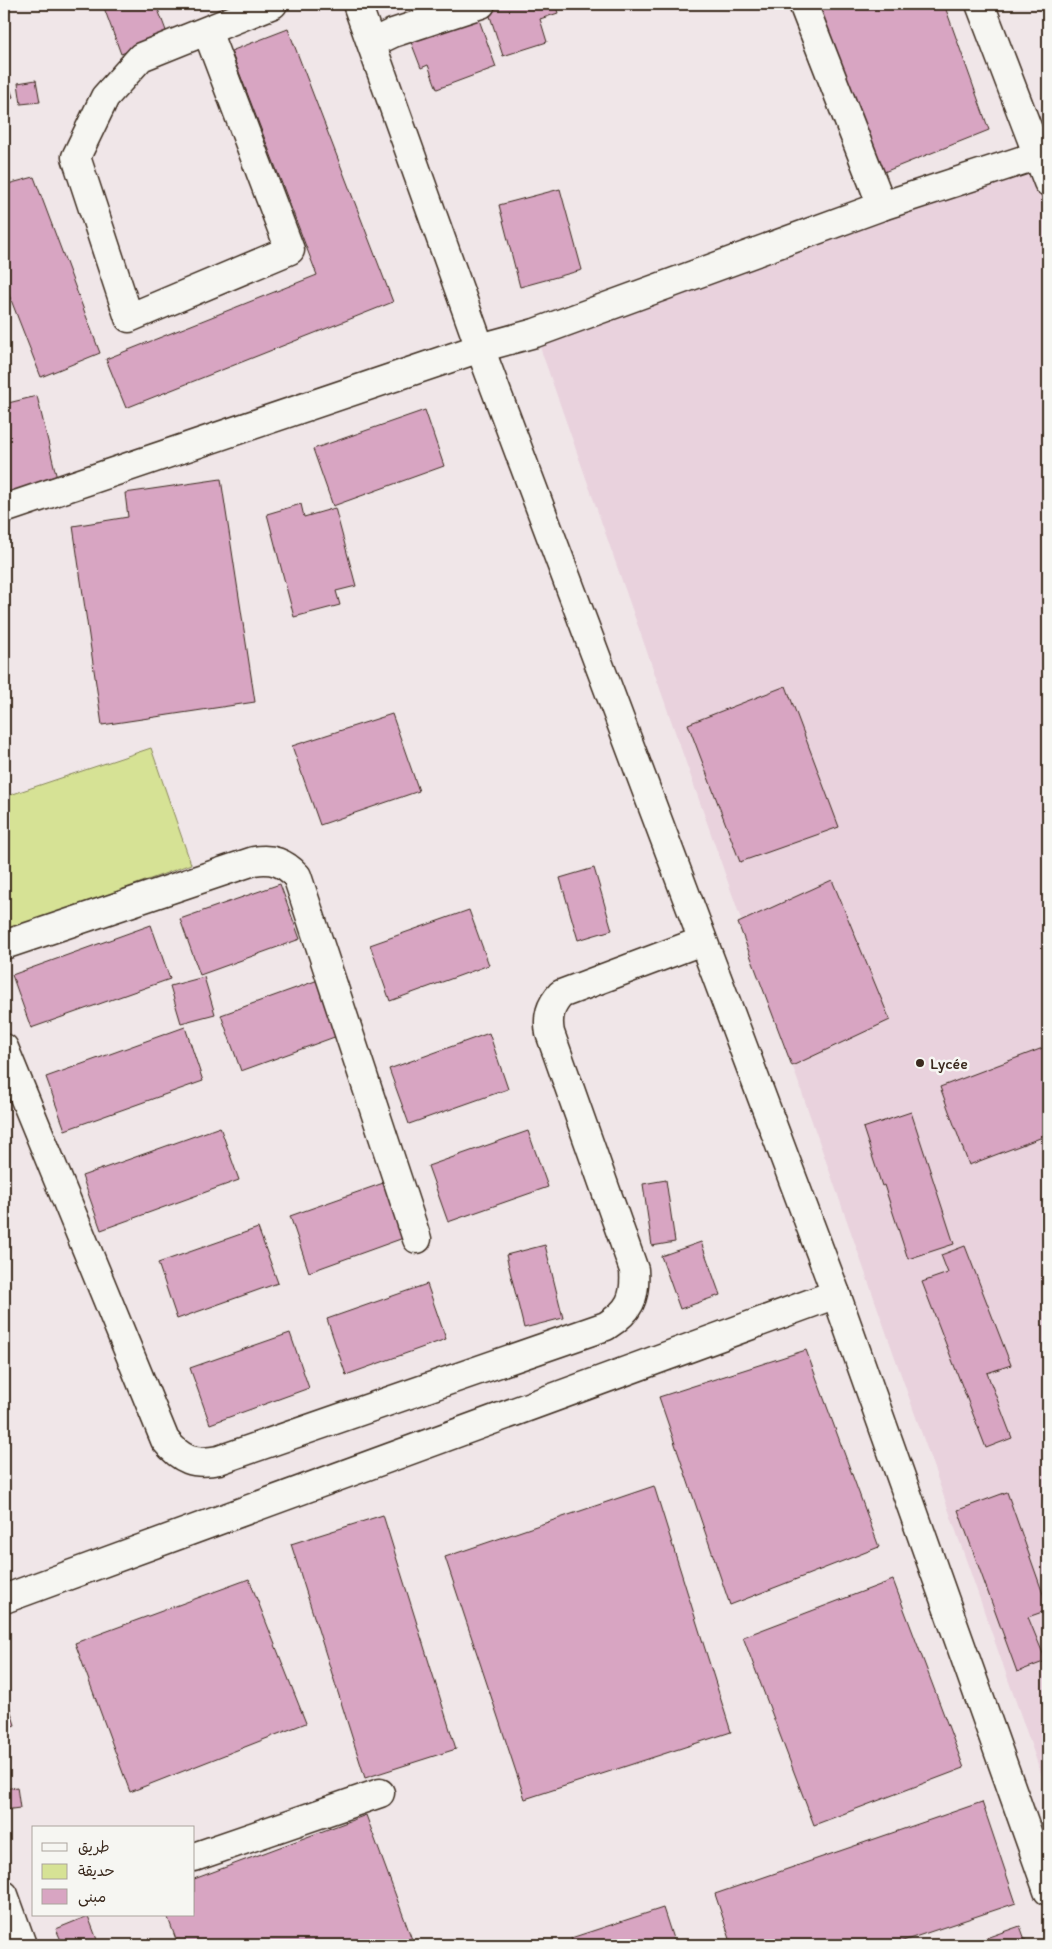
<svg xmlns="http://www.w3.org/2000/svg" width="1052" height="1949" viewBox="0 0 1052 1949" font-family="Itim,'Playpen Sans Arabic',sans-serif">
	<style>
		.built { fill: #e9d2dd }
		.green { fill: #d6e295; stroke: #88865a }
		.building { fill: #d8a5c2; stroke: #3b2a1e }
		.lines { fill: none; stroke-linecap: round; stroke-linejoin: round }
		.street-casing { stroke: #3b2a1e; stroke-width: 31 }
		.street { stroke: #f6f6f2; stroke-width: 28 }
		.poi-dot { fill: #3b2a1e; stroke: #f6f6f2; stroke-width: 2 }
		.labels { text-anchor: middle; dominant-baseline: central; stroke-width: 5; stroke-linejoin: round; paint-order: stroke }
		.poi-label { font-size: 16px; fill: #3b2a1e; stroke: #f6f6f2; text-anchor: start }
	</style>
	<rect width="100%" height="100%" fill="#f0e6e8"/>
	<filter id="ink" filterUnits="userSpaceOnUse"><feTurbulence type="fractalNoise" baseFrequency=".02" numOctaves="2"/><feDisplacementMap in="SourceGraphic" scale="10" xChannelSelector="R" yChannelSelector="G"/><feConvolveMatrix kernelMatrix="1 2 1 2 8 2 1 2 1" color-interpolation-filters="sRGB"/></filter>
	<g filter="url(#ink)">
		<polygon class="built" points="1038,156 1048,185 1048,1793 535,333"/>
		<polygon class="green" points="151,748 191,864 4,933 4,797"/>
		<g class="building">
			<polygon points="107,4 156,4 168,36 121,54 103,5"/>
			<polygon points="507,4 555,4 558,13 540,19 547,42 503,56 488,10"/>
			<polygon points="813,4 944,4 989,130 879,174"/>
			<polygon points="478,17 496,67 437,89 428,65 421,68 411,42"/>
			<polygon points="288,29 393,302 126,408 106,359 317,275 231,51"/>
			<polygon points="4,71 13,97 4,100"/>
			<polygon points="36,80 40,102 21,104 18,83"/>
			<polygon points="34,177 100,353 41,377 4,282 4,185"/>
			<polygon points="560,189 582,270 520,287 499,205"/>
			<polygon points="37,396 60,491 4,505 4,404"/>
			<polygon points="425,410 444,466 333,506 313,449"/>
			<polygon points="221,479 255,702 102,725 73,526 128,517 125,493"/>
			<polygon points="301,504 304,517 335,508 356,586 336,591 340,605 294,617 267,514"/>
			<polygon points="786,686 839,827 740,862 688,724"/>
			<polygon points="392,714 419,791 320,825 292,746"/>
			<polygon points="594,868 612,930 578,940 560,878"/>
			<polygon points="832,880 890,1020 792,1066 738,923"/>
			<polygon points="280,884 300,939 200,975 180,919"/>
			<polygon points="469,910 489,965 390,1001 370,945"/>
			<polygon points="151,925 170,979 31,1028 12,975"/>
			<polygon points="204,977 215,1014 181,1023 170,986"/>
			<polygon points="321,979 340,1035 241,1071 221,1015"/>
			<polygon points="185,1027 203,1081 65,1130 46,1077"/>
			<polygon points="489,1033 508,1089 409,1124 389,1069"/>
			<polygon points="1048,1046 1048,1135 969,1165 940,1087"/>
			<polygon points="911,1112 954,1244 908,1259 884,1185 882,1186 863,1128"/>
			<polygon points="220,1127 239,1180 101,1230 82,1176"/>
			<polygon points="528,1131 548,1187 448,1222 428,1166"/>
			<polygon points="666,1180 675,1242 652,1246 643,1184"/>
			<polygon points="389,1181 409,1236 309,1272 290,1216"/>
			<polygon points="258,1228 278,1283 177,1319 158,1263"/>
			<polygon points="701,1242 720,1295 680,1309 661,1256"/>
			<polygon points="545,1245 563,1318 524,1328 506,1255"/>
			<polygon points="965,1246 1011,1365 987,1373 1012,1438 986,1448 922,1282 948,1273 941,1255"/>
			<polygon points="427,1284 446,1339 346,1375 327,1319"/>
			<polygon points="290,1333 309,1388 210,1424 190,1368"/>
			<polygon points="806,1350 879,1547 730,1605 659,1397"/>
			<polygon points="654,1486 731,1732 525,1799 445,1557"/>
			<polygon points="1007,1492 1048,1608 1048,1610 1028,1617 1046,1661 1017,1672 958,1510"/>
			<polygon points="383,1515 456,1749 365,1778 291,1544"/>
			<polygon points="249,1579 306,1723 130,1792 75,1643"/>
			<polygon points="893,1580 964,1768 814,1825 743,1637"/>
			<polygon points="4,1689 15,1725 4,1729"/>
			<polygon points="17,1787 20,1808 4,1810 4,1789"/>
			<polygon points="982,1802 1016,1903 891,1945 732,1945 715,1894"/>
			<polygon points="366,1815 414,1945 178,1945 167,1915 194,1915 194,1879"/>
			<polygon points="663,1908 675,1945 573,1945 571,1938"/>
			<polygon points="88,1916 99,1945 63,1945 56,1929"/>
			<polygon points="1020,1926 1027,1945 966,1945"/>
		</g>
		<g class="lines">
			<g class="street-casing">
				<g id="street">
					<polyline points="357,4 480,348 836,1294 1048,1891"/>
					<polyline points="803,4 882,206"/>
					<polyline points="980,4 1048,182"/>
					<polyline points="207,31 290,250 129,318 76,157 105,97 141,57 273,4"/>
					<polyline points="372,43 393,33 481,4"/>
					<polyline points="4,509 480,348 535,333 882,206 1048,152"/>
					<path d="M4,945l250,-84c18,-3 30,1 43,15l120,363"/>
					<path d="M4,1048l161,392c16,20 29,25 54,20l387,-134c24,-15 30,-28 28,-56l-84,-237c-3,-16 0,-27 11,-39l141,-53"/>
					<polyline points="4,1599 836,1294"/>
					<polyline points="194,1857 380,1793"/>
					<polyline points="4,1895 22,1945"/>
				</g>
			</g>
			<use href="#street" class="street"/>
		</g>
	</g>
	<circle class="poi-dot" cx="920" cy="1063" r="5"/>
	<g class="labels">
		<g class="poi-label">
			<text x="930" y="1063">Lycée</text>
		</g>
	</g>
	<rect width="1052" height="1949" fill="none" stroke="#f6f6f2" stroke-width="20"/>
	<rect x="10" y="10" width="1032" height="1929" fill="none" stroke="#3b2a1e" stroke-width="2" filter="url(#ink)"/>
	<rect x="32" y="1826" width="162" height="90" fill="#f6f6f2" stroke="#aba49d"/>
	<rect x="42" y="1843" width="25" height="8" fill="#f6f6f2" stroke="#aba49d"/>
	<text x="78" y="1852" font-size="15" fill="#3b2a1e">طريق</text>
	<rect x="42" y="1864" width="25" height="15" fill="#d6e295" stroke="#aba49d"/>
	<text x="78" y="1876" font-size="15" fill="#3b2a1e">حديقة</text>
	<rect x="42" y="1889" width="25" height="15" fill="#d8a5c2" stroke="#aba49d"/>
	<text x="78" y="1902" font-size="15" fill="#3b2a1e">مبنى</text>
</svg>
